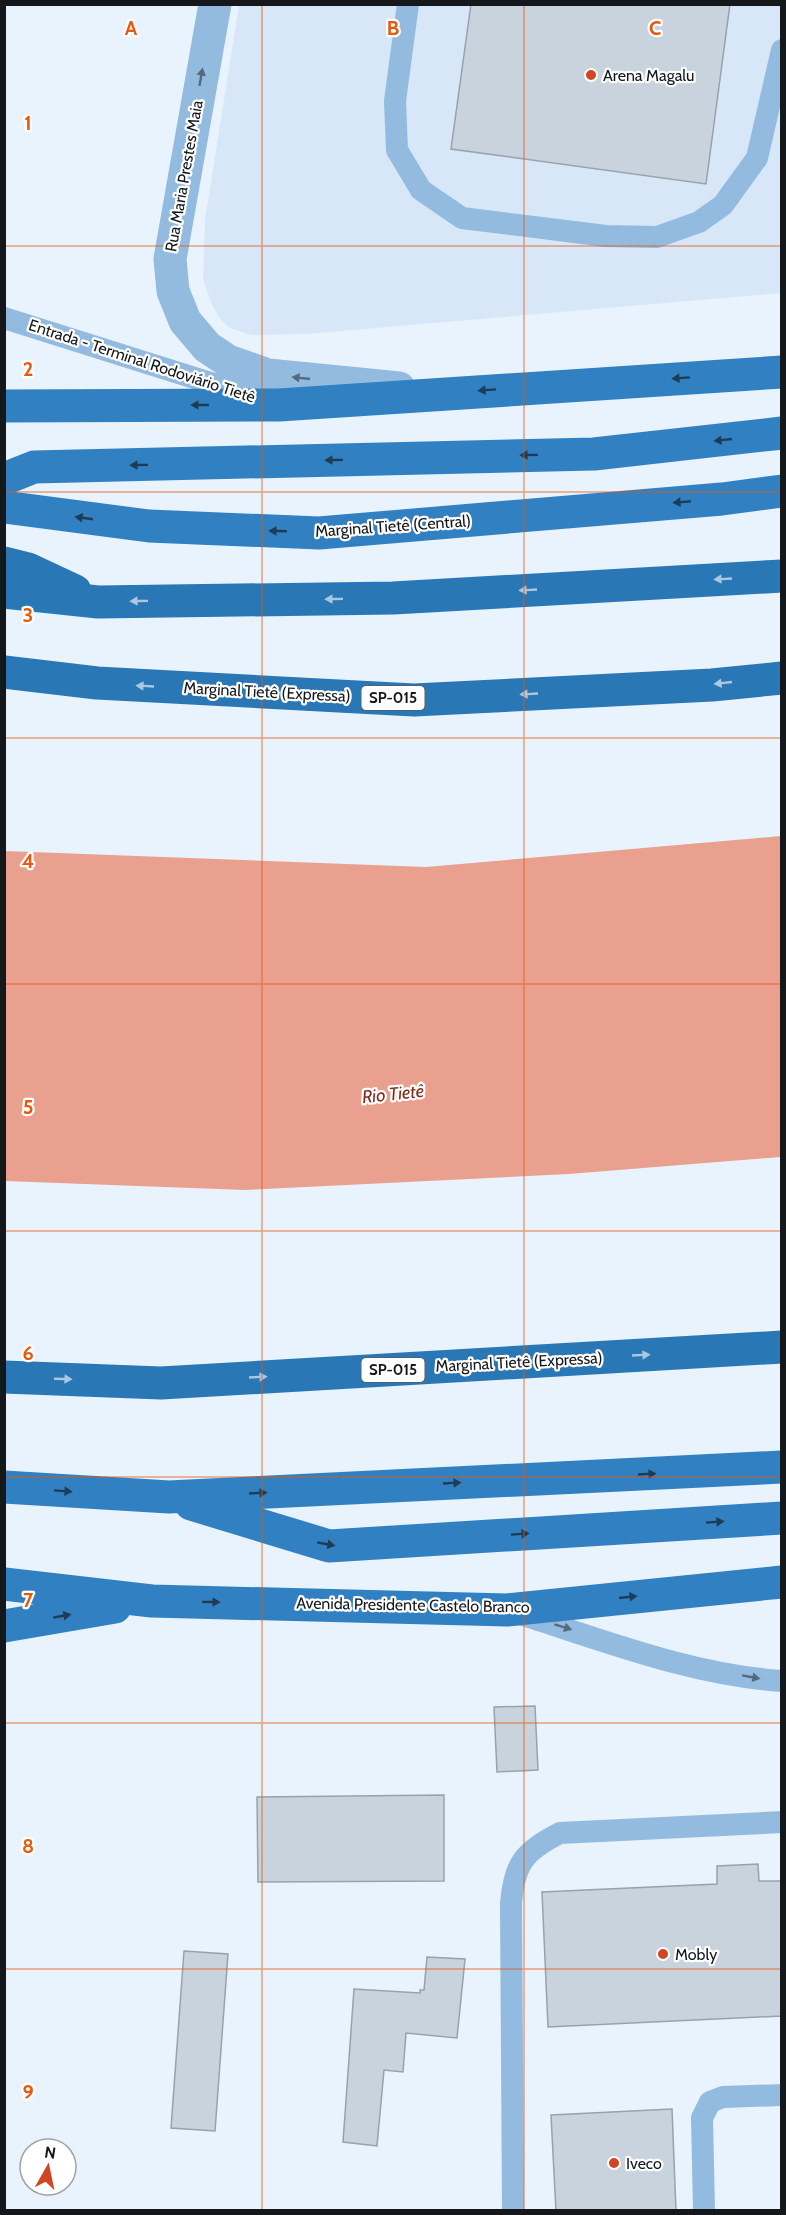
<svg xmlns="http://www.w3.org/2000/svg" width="786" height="2215" viewBox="0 0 786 2215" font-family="Cabin,sans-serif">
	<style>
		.built { fill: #d7e7f8 }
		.water { fill: #e9a08e }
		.building { fill: #c8d3dd; stroke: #98a2ac; stroke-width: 1.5 }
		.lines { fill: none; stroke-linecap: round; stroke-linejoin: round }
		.service { stroke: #93bbe0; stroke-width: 22 }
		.minor { stroke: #93bbe0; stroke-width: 33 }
		.trunk { stroke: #3180c1; stroke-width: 33 }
		.motorway { stroke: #2a77b5; stroke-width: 33 }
		.oneway { fill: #546a7e }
		.oneway2 { fill: #1e3c55 }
		.oneway3 { fill: #aac9e1 }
		.grid { fill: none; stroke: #e8590c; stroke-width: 1.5; stroke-opacity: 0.55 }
		.poi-dot { fill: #d04624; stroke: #fff; stroke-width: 2 }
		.labels { text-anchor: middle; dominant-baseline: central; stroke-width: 4.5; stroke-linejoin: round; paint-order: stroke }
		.shield { fill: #fff; stroke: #5a5d5f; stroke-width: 1.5 }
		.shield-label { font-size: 15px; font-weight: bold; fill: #14181b }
		.poi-label { font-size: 16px; fill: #14181b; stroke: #fff; text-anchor: start }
		.street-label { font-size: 16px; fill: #14181b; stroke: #fff }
		.water-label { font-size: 18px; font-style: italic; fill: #812c18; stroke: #fff }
		.grid-label { font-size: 20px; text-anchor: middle; font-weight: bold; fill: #e8590c; stroke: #fff; stroke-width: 4.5; stroke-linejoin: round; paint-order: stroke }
	</style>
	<rect width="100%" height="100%" fill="#e8f3fe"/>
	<polygon class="built" points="239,5 781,5 781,293 306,334 250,335 228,327 218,316 210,300 203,279 205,220"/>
	<polygon class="water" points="781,836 781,1157 569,1174 245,1190 5,1181 5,851 426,867"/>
	<g class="building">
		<polygon points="471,4 730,4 706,184 451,149"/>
		<polygon points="535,1706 538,1770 497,1772 494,1707"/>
		<polygon points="444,1795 444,1881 258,1882 257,1797"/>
		<polygon points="758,1864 759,1881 782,1881 782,2016 548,2027 542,1892 717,1884 717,1866"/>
		<polygon points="184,1951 228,1954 215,2131 171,2128"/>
		<polygon points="427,1957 465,1959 457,2038 406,2033 403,2072 384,2070 377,2146 343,2142 354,1989 420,1993 420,1990 424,1990"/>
		<polygon points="672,2109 676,2211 556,2211 551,2115"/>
	</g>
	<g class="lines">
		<g class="service">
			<polyline points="408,4 395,101 397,150 421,190 462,218 606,236 657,237 699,222 723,205 757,158 782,50"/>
			<polyline points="4,318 258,398"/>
			<path d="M520,1614c85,27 172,61 262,67"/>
			<path d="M513,2210l-2,-306c3,-40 13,-53 49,-71l222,-11"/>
			<polyline points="704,2210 702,2118 710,2102 723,2097 782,2095"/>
		</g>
		<polyline class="minor" points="215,4 170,259 173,291 185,321 207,347 228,361 268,375 399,388"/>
		<g class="trunk">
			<polyline points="4,406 279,405 782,372"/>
			<polyline points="4,479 34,467 594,454 782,433"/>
			<polyline points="4,507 149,526 319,533 722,499 782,491"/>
			<polyline points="4,1487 169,1497 782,1467"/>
			<polyline points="191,1504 329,1546 782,1518"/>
			<polyline points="4,1584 152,1601 507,1610 782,1582"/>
			<polyline points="4,1626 115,1607"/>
		</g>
		<g class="motorway">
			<polyline points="4,563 28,569 75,591"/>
			<polyline points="4,592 98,602 393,598 782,576"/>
			<polyline points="4,672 97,683 414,700 712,685 782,678"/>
			<polyline points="4,1377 161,1383 782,1347"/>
		</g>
	</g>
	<defs><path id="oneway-solid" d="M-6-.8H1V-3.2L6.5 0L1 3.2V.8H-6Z" transform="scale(1.5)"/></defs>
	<g class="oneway">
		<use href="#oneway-solid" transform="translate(201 77) rotate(-80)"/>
		<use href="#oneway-solid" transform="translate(301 378) rotate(-174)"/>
		<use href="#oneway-solid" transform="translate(563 1627) rotate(17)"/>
		<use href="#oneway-solid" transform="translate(751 1677) rotate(10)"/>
	</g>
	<g class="oneway2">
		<use href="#oneway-solid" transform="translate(681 378) rotate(176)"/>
		<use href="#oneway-solid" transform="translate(487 390) rotate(176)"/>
		<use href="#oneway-solid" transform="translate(200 405) rotate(180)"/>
		<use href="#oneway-solid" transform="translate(723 440) rotate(174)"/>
		<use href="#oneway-solid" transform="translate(529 455) rotate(179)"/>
		<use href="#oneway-solid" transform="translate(334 460) rotate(179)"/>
		<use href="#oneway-solid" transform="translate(139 465) rotate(179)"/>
		<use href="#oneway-solid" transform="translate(682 502) rotate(175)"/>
		<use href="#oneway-solid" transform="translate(84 518) rotate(-172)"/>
		<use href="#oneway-solid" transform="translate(278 531) rotate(-178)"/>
		<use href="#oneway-solid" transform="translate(647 1474) rotate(-3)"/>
		<use href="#oneway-solid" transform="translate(452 1483) rotate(-3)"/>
		<use href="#oneway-solid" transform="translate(63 1491) rotate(4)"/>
		<use href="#oneway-solid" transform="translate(258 1493) rotate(-3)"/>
		<use href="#oneway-solid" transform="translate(715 1522) rotate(-4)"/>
		<use href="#oneway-solid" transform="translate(520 1534) rotate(-4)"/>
		<use href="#oneway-solid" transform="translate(326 1544) rotate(10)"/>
		<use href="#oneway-solid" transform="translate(628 1597) rotate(-6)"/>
		<use href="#oneway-solid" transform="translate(211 1602) rotate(1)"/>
		<use href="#oneway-solid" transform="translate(62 1616) rotate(-10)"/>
	</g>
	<g class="oneway3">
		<use href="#oneway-solid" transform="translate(723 579) rotate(177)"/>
		<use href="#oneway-solid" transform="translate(528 590) rotate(177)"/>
		<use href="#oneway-solid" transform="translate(334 599) rotate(179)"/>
		<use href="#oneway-solid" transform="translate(139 601) rotate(179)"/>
		<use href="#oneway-solid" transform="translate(723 683) rotate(174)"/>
		<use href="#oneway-solid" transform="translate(145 686) rotate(-177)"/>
		<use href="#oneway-solid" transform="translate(529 694) rotate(177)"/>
		<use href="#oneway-solid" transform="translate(641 1355) rotate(-3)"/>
		<use href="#oneway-solid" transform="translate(258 1377) rotate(-3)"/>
		<use href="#oneway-solid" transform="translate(63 1379) rotate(2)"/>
	</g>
	<path class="grid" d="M262,4v2206M524,4v2206M4,246h778M4,492h778M4,738h778M4,984h778M4,1231h778M4,1477h778M4,1723h778M4,1969h778"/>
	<g class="poi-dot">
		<circle cx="591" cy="75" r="6"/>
		<circle cx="663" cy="1954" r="6"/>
		<circle cx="614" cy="2163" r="6"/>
	</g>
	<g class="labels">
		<g class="shield">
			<rect x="361.5" y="686" width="63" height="24" rx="4.5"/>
			<rect x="361.5" y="1358" width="63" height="24" rx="4.5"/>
		</g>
		<g class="shield-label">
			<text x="393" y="698">SP-015</text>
			<text x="393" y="1370">SP-015</text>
		</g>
		<g class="poi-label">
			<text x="603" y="75">Arena Magalu</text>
			<text x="675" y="1954">Mobly</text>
			<text x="626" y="2163">Iveco</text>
		</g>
		<g class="street-label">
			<text transform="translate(184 176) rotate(-80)">Rua Maria Prestes Maia</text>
			<text transform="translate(142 361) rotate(18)">Entrada - Terminal Rodoviário Tietê</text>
			<text transform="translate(393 526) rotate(-4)">Marginal Tietê (Central)</text>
			<text transform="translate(267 692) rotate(3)">Marginal Tietê (Expressa)</text>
			<text transform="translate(519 1362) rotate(-3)">Marginal Tietê (Expressa)</text>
			<text transform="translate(413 1605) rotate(1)">Avenida Presidente Castelo Branco</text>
		</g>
		<g class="water-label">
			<text transform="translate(393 1094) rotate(-6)">Rio Tietê</text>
		</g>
	</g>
	<g class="grid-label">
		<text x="131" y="35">A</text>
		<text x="393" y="35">B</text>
		<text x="655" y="35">C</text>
		<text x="28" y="130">1</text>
		<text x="28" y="376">2</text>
		<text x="28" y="622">3</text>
		<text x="28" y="868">4</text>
		<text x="28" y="1114">5</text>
		<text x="28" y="1360">6</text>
		<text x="28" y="1607">7</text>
		<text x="28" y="1853">8</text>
		<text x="28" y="2099">9</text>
	</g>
	<rect width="786" height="2215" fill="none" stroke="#14181b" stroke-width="12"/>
	<g transform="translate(48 2167) rotate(9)"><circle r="28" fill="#ffffff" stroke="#a1a3a4" stroke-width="1.5"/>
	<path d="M0-4.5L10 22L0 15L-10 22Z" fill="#d04624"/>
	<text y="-9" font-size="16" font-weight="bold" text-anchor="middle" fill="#14181b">N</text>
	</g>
</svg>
